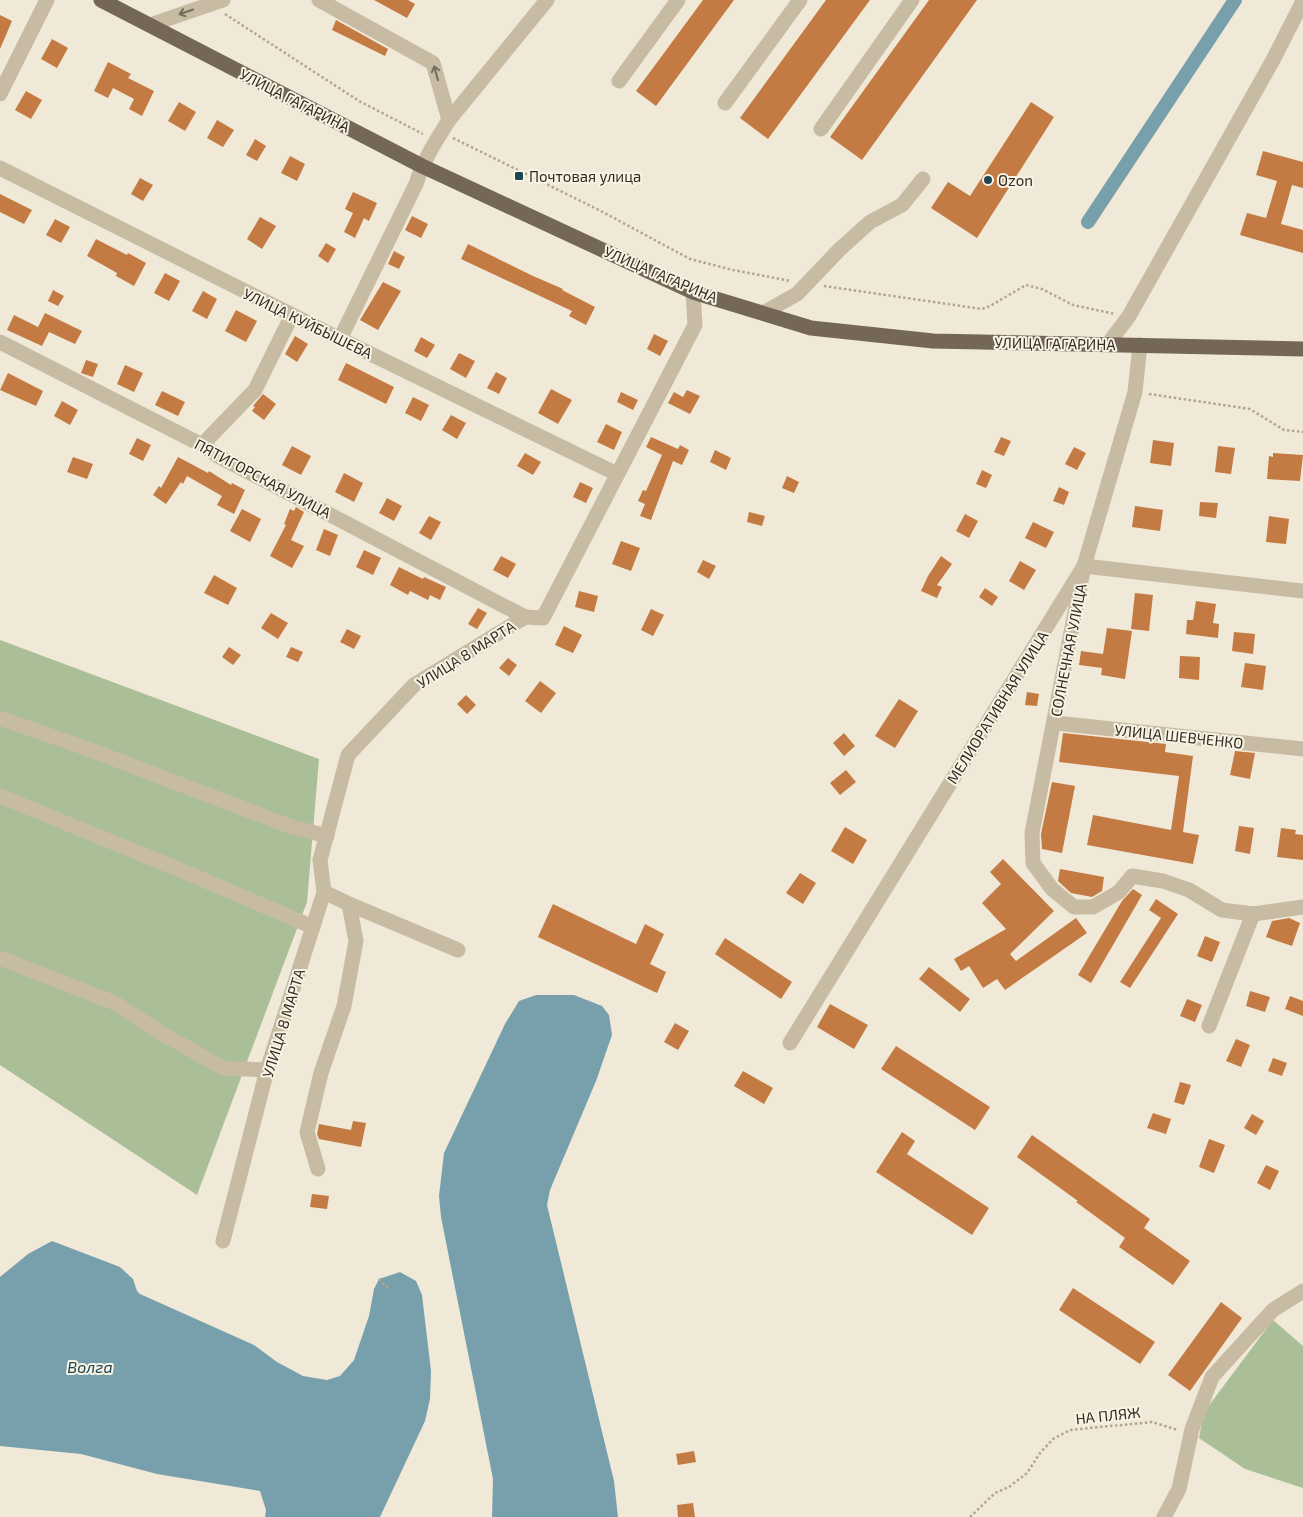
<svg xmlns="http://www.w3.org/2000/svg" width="1303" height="1517" viewBox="0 0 1303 1517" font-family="'Exo 2',sans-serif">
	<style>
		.green { fill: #aabe98 }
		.water { fill: #77a0ac }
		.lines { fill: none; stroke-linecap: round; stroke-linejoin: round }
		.canal { stroke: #77a0ac; stroke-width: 14 }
		.building { fill: #c37b43 }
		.path { stroke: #b3a58e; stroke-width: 2.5; stroke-dasharray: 2.5 2.5; stroke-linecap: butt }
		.minor { stroke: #c7bba4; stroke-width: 15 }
		.major { stroke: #756757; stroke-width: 15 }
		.oneway { stroke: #766c5e }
		.poi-dot { fill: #1d4553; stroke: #f8f3e3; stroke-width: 2 }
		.labels { text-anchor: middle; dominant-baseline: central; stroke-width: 4; stroke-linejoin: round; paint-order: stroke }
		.street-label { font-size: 15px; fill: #332c25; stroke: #f8f3e3 }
		.poi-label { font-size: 15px; fill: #332c25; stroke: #f8f3e3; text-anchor: start }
		.water-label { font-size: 16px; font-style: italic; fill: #1d4553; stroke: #f8f3e3 }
	</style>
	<rect width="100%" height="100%" fill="#f0e9d7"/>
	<g class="green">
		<polygon points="0,640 319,759 307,902 197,1195 0,1065"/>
		<polygon points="1273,1320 1303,1346 1303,1488 1245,1469 1199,1438 1204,1412"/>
	</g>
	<g class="water">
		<polygon points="536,995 574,995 602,1006 609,1015 612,1035 596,1081 550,1190 547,1205 614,1481 618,1517 492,1517 493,1479 441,1217 439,1196 444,1153 505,1024 519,1001"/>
		<polygon points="52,1241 120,1267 133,1279 137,1291 140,1294 254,1345 277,1362 303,1376 327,1380 340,1376 354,1360 369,1316 374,1289 379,1279 400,1272 416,1281 422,1295 431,1371 430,1399 425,1421 380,1517 265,1517 266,1510 260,1491 157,1474 81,1454 0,1446 0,1277 28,1254"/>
	</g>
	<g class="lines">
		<polyline class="canal" points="1088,222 1235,0"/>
	</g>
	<g class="building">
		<polygon points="374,0 408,0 415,4 407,18"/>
		<polygon points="703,0 734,0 656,106 636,91"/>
		<polygon points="826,0 870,0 768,139 740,118"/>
		<polygon points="929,0 977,0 862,160 830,137"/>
		<polygon points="0,15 12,21 0,49"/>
		<polygon points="336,20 388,49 385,56 332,30"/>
		<polygon points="52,39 68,48 57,68 41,59"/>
		<polygon points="108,62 131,74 128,78 154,91 142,116 129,109 134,99 113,88 108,98 94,91"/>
		<polygon points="26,91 42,100 31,119 15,110"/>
		<polygon points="179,102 196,112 185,131 168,121"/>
		<polygon points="1031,102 1054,117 977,238 931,208 948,182 970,196"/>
		<polygon points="217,120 234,130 223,147 207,138"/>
		<polygon points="255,139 266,146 257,161 246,155"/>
		<polygon points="1263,151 1303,162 1303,188 1292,185 1281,224 1303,230 1303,253 1240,235 1247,213 1266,218 1277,181 1256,175"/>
		<polygon points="290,156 305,164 297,181 281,173"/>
		<polygon points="140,178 153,185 143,201 131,194"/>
		<polygon points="353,192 377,203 369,221 364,218 355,238 344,232 353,213 345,209"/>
		<polygon points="0,194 32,210 24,224 0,212"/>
		<polygon points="412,216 428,224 421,238 405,230"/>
		<polygon points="260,217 276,226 262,249 247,239"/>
		<polygon points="55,219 70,227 61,243 46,235"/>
		<polygon points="96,239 127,255 128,253 146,263 134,286 116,276 117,273 87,256"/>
		<polygon points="326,243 336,249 328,263 318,256"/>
		<polygon points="468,244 533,276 563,289 562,290 595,307 586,325 569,316 572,311 461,259"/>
		<polygon points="394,251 405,257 399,269 388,264"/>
		<polygon points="165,273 180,281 169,301 154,293"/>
		<polygon points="383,282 401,291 378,330 360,320"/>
		<polygon points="53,290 64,296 58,306 48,301"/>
		<polygon points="203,291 217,299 207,319 192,311"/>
		<polygon points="236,310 257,321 246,342 225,331"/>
		<polygon points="45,313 82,331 75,344 49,332 42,346 7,330 14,315 38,327"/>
		<polygon points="654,334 668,341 660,356 647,349"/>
		<polygon points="295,336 308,344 297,362 285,354"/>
		<polygon points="421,337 435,345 427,358 414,351"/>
		<polygon points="459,353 475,361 466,378 450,369"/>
		<polygon points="86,360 98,364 93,377 81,373"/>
		<polygon points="346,363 394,387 386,404 338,380"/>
		<polygon points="125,365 143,373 134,392 117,384"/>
		<polygon points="496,372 507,378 499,394 487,388"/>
		<polygon points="8,373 43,391 36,406 0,390"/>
		<polygon points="551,389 572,400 558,424 538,413"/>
		<polygon points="687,390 700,396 690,414 668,403 674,392 683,397"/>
		<polygon points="162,391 185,402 178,416 155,405"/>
		<polygon points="621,392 638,400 633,410 617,402"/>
		<polygon points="263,394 276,404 264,420 252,411 255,407 253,406"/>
		<polygon points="413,397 429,405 421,421 405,413"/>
		<polygon points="62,401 78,410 70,425 54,416"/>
		<polygon points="451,415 466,423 457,439 442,430"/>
		<polygon points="606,424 622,432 614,450 597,442"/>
		<polygon points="651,437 678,449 680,445 689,450 682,465 673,461 651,520 640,516 645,504 638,501 643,490 646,491 662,455 646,447"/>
		<polygon points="1001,437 1011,441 1004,456 994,452"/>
		<polygon points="137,438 151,445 143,461 129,454"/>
		<polygon points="1153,440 1174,443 1171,466 1150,463"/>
		<polygon points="292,446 311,456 301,475 282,465"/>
		<polygon points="1218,446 1235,448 1231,474 1215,472"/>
		<polygon points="1074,447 1086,453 1077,470 1065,464"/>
		<polygon points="715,450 731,458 726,470 710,462"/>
		<polygon points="525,453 541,462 533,475 517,466"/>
		<polygon points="1273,453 1303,455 1300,481 1267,479 1269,456 1273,457"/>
		<polygon points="73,457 93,464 87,479 67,472"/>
		<polygon points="178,457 208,473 209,471 231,485 232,483 245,490 234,514 217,505 222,496 187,476 183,484 181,482 166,504 153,495 159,486 161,488"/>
		<polygon points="982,470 992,475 986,488 976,484"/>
		<polygon points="344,473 363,483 354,502 335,492"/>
		<polygon points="787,476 799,482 794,493 782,488"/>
		<polygon points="580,482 593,488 586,503 573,497"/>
		<polygon points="1059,487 1069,492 1064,505 1053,501"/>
		<polygon points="387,498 402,506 394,521 379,513"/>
		<polygon points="1200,502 1218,503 1216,518 1199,516"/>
		<polygon points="1135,506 1163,510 1160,531 1132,527"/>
		<polygon points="296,507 304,512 291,540 304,546 292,568 270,556 286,525 284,524 290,509 294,511"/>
		<polygon points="242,509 261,519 250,542 230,531"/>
		<polygon points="749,512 765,516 762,526 747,522"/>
		<polygon points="965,514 978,521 969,538 956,531"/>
		<polygon points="429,516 441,522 431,540 419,533"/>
		<polygon points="1269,516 1289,519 1286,544 1266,542"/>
		<polygon points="1033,522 1054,532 1046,548 1025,538"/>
		<polygon points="324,529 338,535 330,556 316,550"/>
		<polygon points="621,541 640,548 631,571 612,564"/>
		<polygon points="364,550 381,558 373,575 356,567"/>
		<polygon points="501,556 516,564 508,578 493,570"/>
		<polygon points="941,556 952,564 937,585 942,587 937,598 921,591 928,576"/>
		<polygon points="703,560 716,566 709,579 697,572"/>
		<polygon points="1020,561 1036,570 1024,590 1009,581"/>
		<polygon points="399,567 423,579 424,577 446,587 440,600 430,595 428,600 410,591 408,595 390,585"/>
		<polygon points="214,575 237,588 228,605 204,593"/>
		<polygon points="985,588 998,597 992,606 979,597"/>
		<polygon points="579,591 598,596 594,612 575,607"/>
		<polygon points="1135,593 1153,595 1149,631 1131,629"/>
		<polygon points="1196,601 1216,604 1213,623 1219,624 1218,638 1186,634 1187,620 1193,620"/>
		<polygon points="478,608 487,613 477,629 468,624"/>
		<polygon points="651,609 664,615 653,636 641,630"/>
		<polygon points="271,613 288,623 278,639 261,628"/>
		<polygon points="564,626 582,635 573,653 555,645"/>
		<polygon points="1107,628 1132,631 1125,679 1101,675 1102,668 1079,665 1081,651 1103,654"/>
		<polygon points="347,629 361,636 354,649 340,642"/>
		<polygon points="1234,632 1255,634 1253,654 1232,651"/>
		<polygon points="229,647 241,655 233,665 222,657"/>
		<polygon points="291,647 303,652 298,662 286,657"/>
		<polygon points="1180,656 1200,657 1199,680 1179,678"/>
		<polygon points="508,658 517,665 509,676 499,668"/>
		<polygon points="1245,663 1266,666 1263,690 1241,687"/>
		<polygon points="540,681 556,693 541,713 525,701"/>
		<polygon points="1027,692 1039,694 1037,706 1025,705"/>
		<polygon points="466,695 476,705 467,714 457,704"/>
		<polygon points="899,699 918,711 895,748 875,736"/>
		<polygon points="844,733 855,746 844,756 833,743"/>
		<polygon points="1063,733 1166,744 1165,752 1193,756 1183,832 1199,835 1193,864 1087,845 1093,815 1171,830 1179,776 1059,762"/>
		<polygon points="1235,751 1255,753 1250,779 1230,775"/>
		<polygon points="846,770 856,782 840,795 830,783"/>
		<polygon points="1052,782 1075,786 1062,853 1042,849 1041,834"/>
		<polygon points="1239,826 1254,828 1250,854 1235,851"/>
		<polygon points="845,827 867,840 853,864 831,851"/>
		<polygon points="1281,828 1296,830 1295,834 1303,835 1303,860 1277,857"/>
		<polygon points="1003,859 1054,911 1010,954 1016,961 1076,918 1087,933 1005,990 997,979 983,988 969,966 961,971 954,959 1006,929 982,903 1001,884 990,872"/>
		<polygon points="1060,869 1104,877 1102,891 1092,897 1071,893 1058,881"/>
		<polygon points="800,873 816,883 803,904 786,893"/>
		<polygon points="1133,889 1142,895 1091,983 1078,975 1122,901"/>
		<polygon points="1156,899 1178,914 1130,988 1120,982 1161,918 1149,910"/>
		<polygon points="553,904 636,944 645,924 664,934 650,964 666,972 657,993 538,937"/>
		<polygon points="1289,918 1300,923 1292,946 1266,937 1272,921"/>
		<polygon points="1205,936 1220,942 1212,962 1197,956"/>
		<polygon points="725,938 792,982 781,999 715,954"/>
		<polygon points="929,967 970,999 960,1012 919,979"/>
		<polygon points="1250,991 1270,997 1265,1012 1246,1006"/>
		<polygon points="1290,996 1303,1001 1303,1016 1285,1009"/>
		<polygon points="1187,999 1202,1005 1195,1022 1180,1016"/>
		<polygon points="830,1004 868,1025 854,1049 817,1027"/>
		<polygon points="675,1023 689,1031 678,1050 664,1042"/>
		<polygon points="1236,1039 1250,1045 1241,1067 1226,1061"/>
		<polygon points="896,1046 990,1107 975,1130 881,1069"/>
		<polygon points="1273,1058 1287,1063 1282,1076 1268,1071"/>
		<polygon points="743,1071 773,1088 764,1104 734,1086"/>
		<polygon points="1180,1082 1191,1085 1184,1105 1174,1102"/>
		<polygon points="1153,1113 1171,1119 1166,1134 1147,1128"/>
		<polygon points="1252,1114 1264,1121 1256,1135 1244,1128"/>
		<polygon points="353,1121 366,1123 361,1147 319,1139 317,1134 319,1124 351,1130"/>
		<polygon points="902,1132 915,1141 907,1154 989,1208 972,1235 876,1172"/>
		<polygon points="1032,1135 1150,1219 1144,1228 1190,1261 1173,1285 1119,1247 1125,1238 1076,1202 1078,1201 1017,1157"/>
		<polygon points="1209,1139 1225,1145 1214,1173 1199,1167"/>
		<polygon points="1266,1165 1279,1171 1270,1190 1257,1183"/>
		<polygon points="312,1194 329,1196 327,1209 310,1207"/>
		<polygon points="1073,1288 1155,1342 1140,1364 1059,1310"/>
		<polygon points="1221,1302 1242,1318 1190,1391 1168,1375"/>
		<polygon points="694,1451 696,1462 678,1465 676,1454"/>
		<polygon points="693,1503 695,1517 678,1517 677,1505"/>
	</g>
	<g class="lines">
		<g class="path">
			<polyline points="225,14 359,101 423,134"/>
			<polyline points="453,138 599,210 690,259 733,270 791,281"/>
			<polyline points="824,286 982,309 990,306 1026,285 1042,289 1073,305 1115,314"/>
			<polyline points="1149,394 1250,409 1284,430 1303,432"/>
			<polyline points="379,1279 388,1288"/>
			<polyline points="970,1517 995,1493 1009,1487 1027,1473 1040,1453 1053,1439 1070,1430 1152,1422 1178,1430"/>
		</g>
		<g class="minor">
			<polyline points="319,0 433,63 449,120"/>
			<polyline points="150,25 223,0"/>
			<polyline points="619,81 678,0"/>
			<polyline points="0,94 47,0"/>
			<polyline points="725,103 800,0"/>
			<polyline points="821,129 912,0"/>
			<polyline points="0,168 340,339 617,474"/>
			<polyline points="763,313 797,294 840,249 870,222 902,205 923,179"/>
			<path d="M340,339l76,-155c7,-24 20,-43 33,-64l98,-120"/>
			<polyline points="0,342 202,445 218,456 525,617"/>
			<polyline points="1108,344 1129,316 1273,60 1303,1"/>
			<polyline points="202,445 255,390 292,315"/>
			<polyline points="1303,591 1084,566 1032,833 1033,863 1052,889 1074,907 1093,907 1119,892 1132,876 1163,881 1189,890 1222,910 1253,914 1303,907"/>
			<polyline points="0,718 88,749 289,826 327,836"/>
			<polyline points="1055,723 1303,749"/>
			<polyline points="0,796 185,872 313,927"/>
			<polyline points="349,904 458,950"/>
			<polyline points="0,958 115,1003 161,1033 223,1068 267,1070"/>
			<polyline points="1209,1026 1253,914"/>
			<polyline points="790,1043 1084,566 1135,392 1140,345"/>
			<polyline points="318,1169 307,1132 321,1073 344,1006 356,941 349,904 324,892"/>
			<polyline points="223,1241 267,1070 324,892 320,860 348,755 414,685 525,617 543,618 695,325 693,292"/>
			<polyline points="1164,1517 1179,1489 1192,1429 1212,1377 1273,1310 1303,1291"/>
		</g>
		<polyline class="major" points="101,0 422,166 693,292 811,328 933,341 1303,349"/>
	</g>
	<defs><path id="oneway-shaft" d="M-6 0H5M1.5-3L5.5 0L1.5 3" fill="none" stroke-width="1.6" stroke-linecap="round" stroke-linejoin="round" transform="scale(1.25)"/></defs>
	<g class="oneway">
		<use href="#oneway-shaft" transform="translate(186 12) rotate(161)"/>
		<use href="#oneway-shaft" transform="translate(436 73) rotate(-105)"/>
	</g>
	<g class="poi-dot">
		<rect x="514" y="171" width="10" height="10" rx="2.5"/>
		<circle cx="988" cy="180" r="5"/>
	</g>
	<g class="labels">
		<g class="street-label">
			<text transform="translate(295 100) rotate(27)">УЛИЦА ГАГАРИНА</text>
			<text transform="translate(661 274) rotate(23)">УЛИЦА ГАГАРИНА</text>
			<text transform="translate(308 323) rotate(26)">УЛИЦА КУЙБЫШЕВА</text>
			<text transform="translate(1055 343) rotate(1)">УЛИЦА ГАГАРИНА</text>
			<text transform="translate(263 478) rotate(28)">ПЯТИГОРСКАЯ УЛИЦА</text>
			<text transform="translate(1068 650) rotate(-79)">СОЛНЕЧНАЯ УЛИЦА</text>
			<text transform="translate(466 654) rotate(-32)">УЛИЦА 8 МАРТА</text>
			<text transform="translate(997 707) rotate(-58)">МЕЛИОРАТИВНАЯ УЛИЦА</text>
			<text transform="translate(1179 736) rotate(6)">УЛИЦА ШЕВЧЕНКО</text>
			<text transform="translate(283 1023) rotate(-73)">УЛИЦА 8 МАРТА</text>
			<text transform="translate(1108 1415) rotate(-6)">НА ПЛЯЖ</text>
		</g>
		<g class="poi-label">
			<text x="529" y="176">Почтовая улица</text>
			<text x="998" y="180">Ozon</text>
		</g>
		<g class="water-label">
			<text x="90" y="1366">Волга</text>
		</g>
	</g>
</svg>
